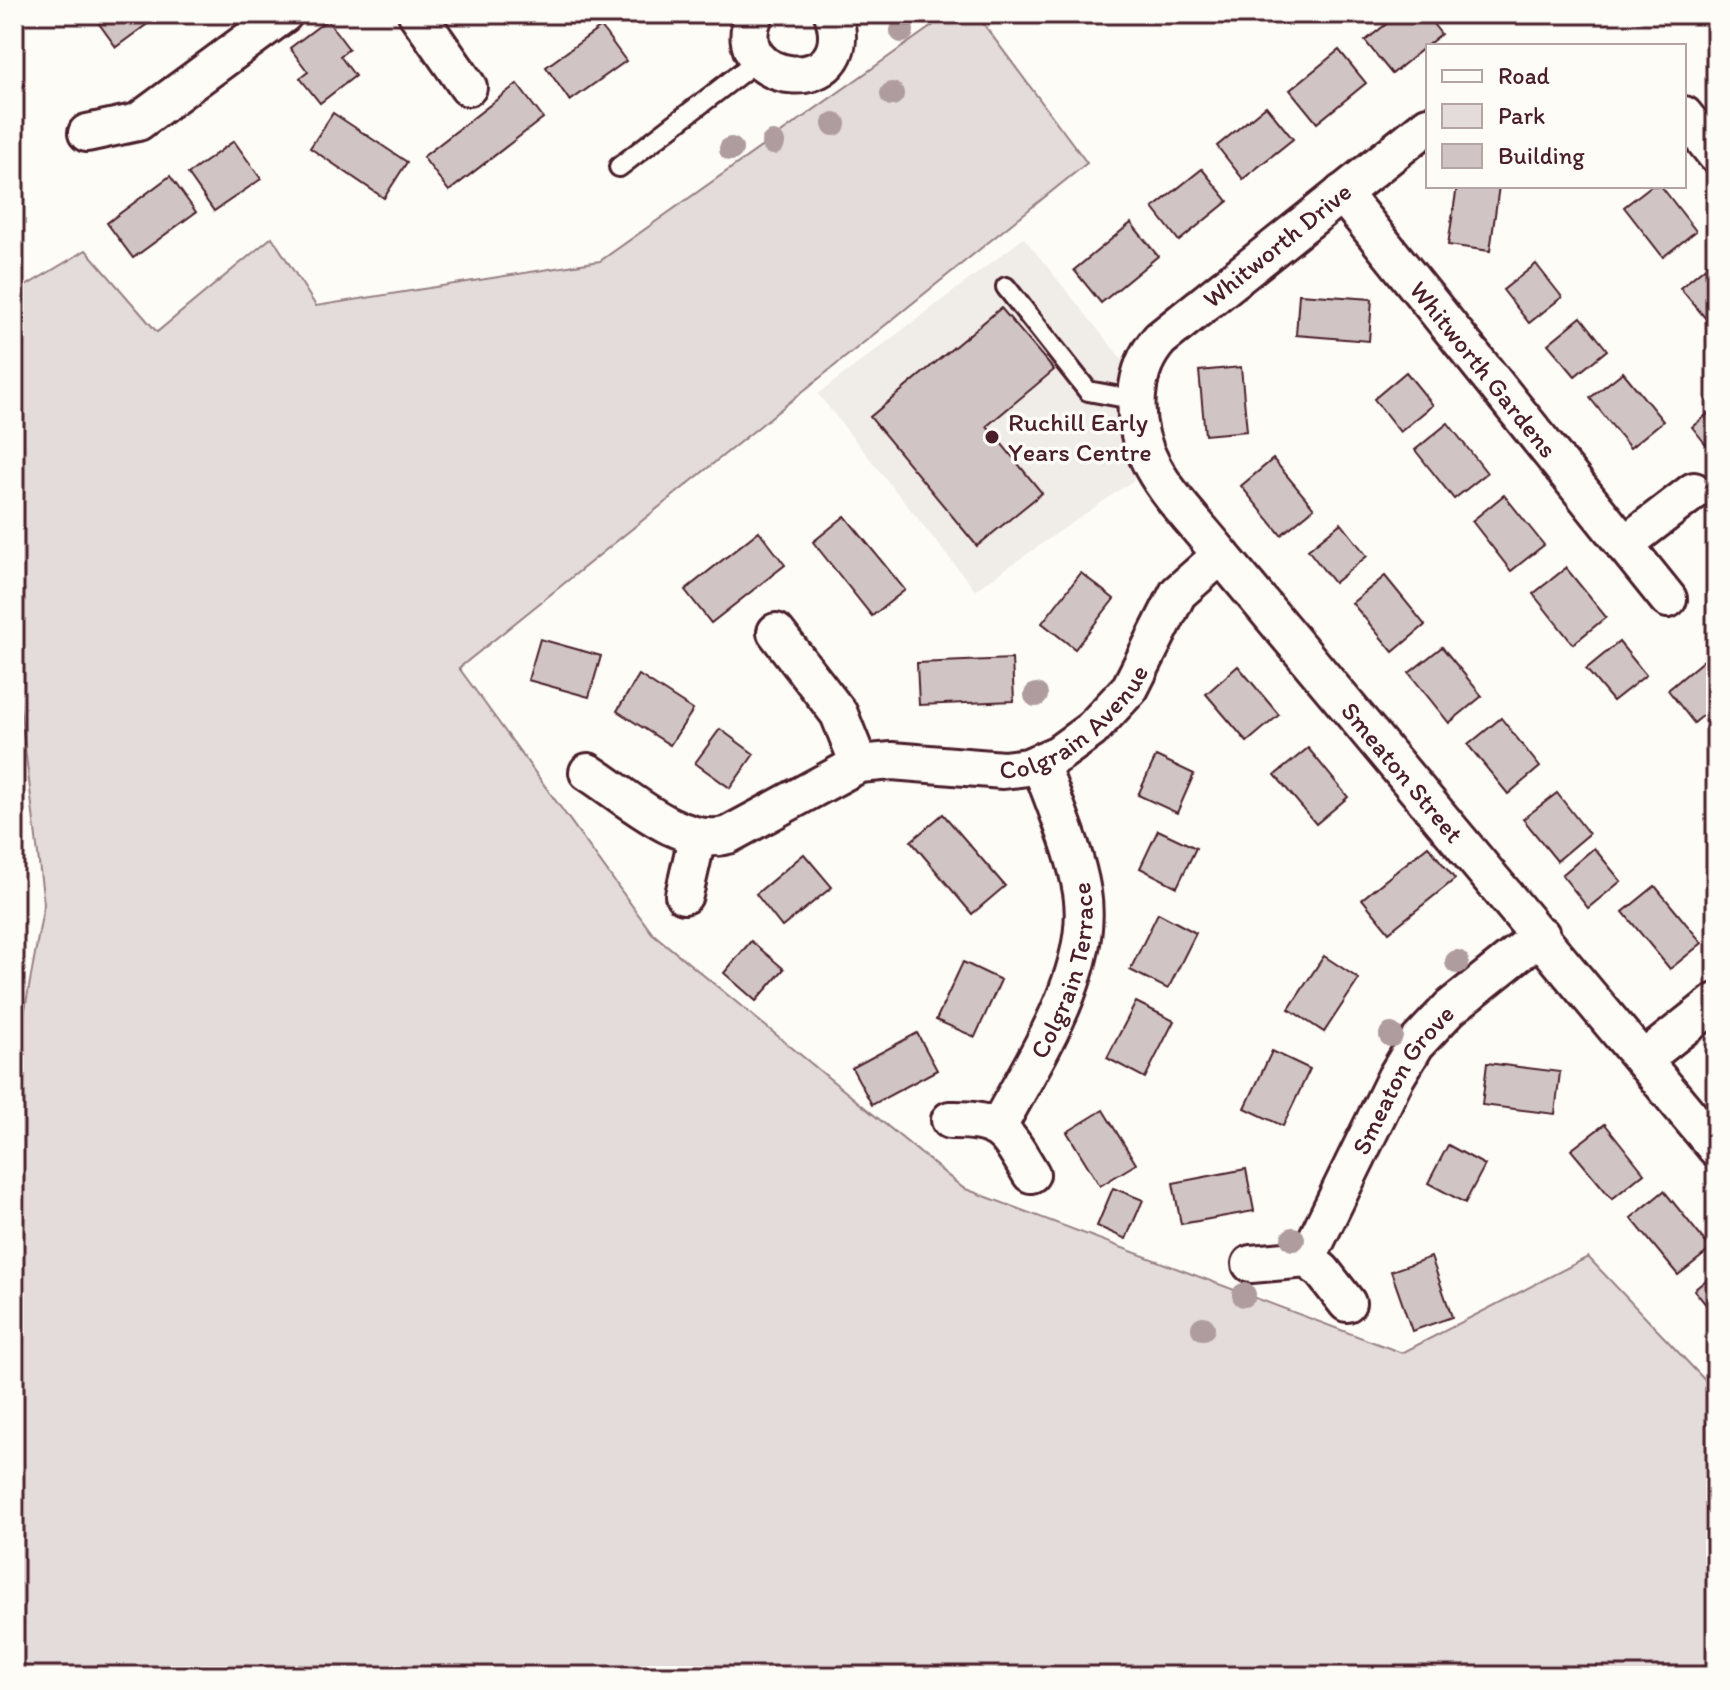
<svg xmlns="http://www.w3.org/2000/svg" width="1730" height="1690" viewBox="0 0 1730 1690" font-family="Itim,sans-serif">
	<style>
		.built { fill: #f0ece8 }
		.green { fill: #e3dcda; stroke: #967e82; stroke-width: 2 }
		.building { fill: #d0c5c4; stroke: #4a1f2b; stroke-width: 2 }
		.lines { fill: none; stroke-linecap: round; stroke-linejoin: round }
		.service-casing { stroke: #4a1f2b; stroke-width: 24 }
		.minor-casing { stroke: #4a1f2b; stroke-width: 42 }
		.service { stroke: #fdfcf7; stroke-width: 18 }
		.minor { stroke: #fdfcf7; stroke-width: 36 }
		.tree { fill: #af9c9f }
		.poi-dot { fill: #4a1f2b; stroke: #fdfcf7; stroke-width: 3 }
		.labels { text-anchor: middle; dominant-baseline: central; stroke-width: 7; stroke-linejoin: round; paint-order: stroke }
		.street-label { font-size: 26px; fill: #4a1f2b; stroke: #fdfcf7 }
		.poi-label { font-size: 26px; fill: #4a1f2b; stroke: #fdfcf7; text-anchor: start }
	</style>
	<rect width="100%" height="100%" fill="#fdfcf7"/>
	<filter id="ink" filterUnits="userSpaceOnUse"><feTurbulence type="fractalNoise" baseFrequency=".0125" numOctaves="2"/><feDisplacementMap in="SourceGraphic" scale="16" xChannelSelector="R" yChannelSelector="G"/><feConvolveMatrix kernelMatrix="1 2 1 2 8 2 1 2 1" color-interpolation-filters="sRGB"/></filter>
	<g filter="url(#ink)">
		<polygon class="built" points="1024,238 1128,367 1134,480 975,590 818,394"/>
		<polygon class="green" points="949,14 976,14 1087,163 459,668 652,933 963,1188 1402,1353 1588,1257 1716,1392 1716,1676 14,1676 14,1070 44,904 14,658 14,293 86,250 157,332 272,237 316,306 600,261"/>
		<g class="building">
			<polygon points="92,14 161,14 116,47"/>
			<polygon points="1399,14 1425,14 1441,34 1392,74 1365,41"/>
			<polygon points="327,20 349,49 340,56 355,76 320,103 300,78 308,72 290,48"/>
			<polygon points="601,27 626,61 570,101 546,67"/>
			<polygon points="1339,50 1366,83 1317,123 1290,90"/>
			<polygon points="517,84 543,118 449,191 423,157"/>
			<polygon points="1266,106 1293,139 1243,179 1217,146"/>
			<polygon points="333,113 407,162 384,198 310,148"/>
			<polygon points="234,141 261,179 214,211 188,174"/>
			<polygon points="1202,169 1228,201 1179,241 1153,208"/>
			<polygon points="170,176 196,212 133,258 107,223"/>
			<polygon points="1457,186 1499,186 1490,251 1448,245"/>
			<polygon points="1651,186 1661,186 1696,231 1663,257 1624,207"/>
			<polygon points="1131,223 1158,256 1101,303 1074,270"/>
			<polygon points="1713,261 1716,265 1716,313 1707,320 1680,288"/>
			<polygon points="1536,264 1562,297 1529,323 1503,290"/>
			<polygon points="1299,294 1372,299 1369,341 1296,335"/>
			<polygon points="1001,308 1054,370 987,426 1042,493 977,546 870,417"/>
			<polygon points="1581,317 1607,350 1575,376 1548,344"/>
			<polygon points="1241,367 1247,431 1205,435 1199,371"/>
			<polygon points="1406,372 1433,405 1400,432 1374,399"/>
			<polygon points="1623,372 1663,421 1630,448 1590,398"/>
			<polygon points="1716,407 1716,457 1692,427"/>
			<polygon points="1448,423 1487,473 1454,499 1415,450"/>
			<polygon points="1273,459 1314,508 1281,535 1241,486"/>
			<polygon points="1504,495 1544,545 1511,571 1472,521"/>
			<polygon points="845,516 905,590 872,616 813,542"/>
			<polygon points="1341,523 1367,556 1334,583 1308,550"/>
			<polygon points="759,531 785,565 711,623 685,590"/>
			<polygon points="1566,568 1606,617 1573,644 1533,594"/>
			<polygon points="1081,573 1114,599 1075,649 1042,623"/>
			<polygon points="1385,576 1425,625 1393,652 1352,603"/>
			<polygon points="540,639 601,656 589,697 528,680"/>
			<polygon points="1619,642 1646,675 1613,701 1586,669"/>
			<polygon points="1442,647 1482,696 1449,723 1409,673"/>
			<polygon points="1716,650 1716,705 1694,723 1668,690"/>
			<polygon points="1012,659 1014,701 919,705 917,663"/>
			<polygon points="1238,666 1279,715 1247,742 1206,694"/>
			<polygon points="639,675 693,710 670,745 617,711"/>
			<polygon points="1501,718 1540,767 1508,794 1468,745"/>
			<polygon points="720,729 754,754 730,788 695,763"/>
			<polygon points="1308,748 1348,797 1316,824 1275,775"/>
			<polygon points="1156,756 1194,774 1177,813 1138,795"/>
			<polygon points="1557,793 1589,834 1557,861 1523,819"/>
			<polygon points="943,814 1005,886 972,914 911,841"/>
			<polygon points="1158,830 1196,848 1177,887 1140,868"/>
			<polygon points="1428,846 1455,879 1389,932 1362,899"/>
			<polygon points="1594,848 1621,881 1588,908 1562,875"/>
			<polygon points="804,854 832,887 782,927 756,894"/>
			<polygon points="1655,886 1702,943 1670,969 1623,912"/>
			<polygon points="1158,913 1196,933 1168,989 1130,970"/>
			<polygon points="751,941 784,969 756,1001 724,973"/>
			<polygon points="1324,956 1359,979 1324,1032 1289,1009"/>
			<polygon points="963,962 1001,980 975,1037 936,1020"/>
			<polygon points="1136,1002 1174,1021 1145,1078 1107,1058"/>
			<polygon points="917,1033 937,1070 872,1105 852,1068"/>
			<polygon points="1272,1051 1310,1069 1283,1126 1245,1108"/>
			<polygon points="1487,1063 1560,1072 1555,1114 1482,1105"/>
			<polygon points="1103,1110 1136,1164 1100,1186 1067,1132"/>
			<polygon points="1605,1124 1644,1173 1612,1199 1571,1150"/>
			<polygon points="1448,1145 1485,1165 1465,1203 1428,1183"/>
			<polygon points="1246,1169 1254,1211 1181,1224 1173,1183"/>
			<polygon points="1113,1188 1143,1200 1126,1239 1097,1226"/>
			<polygon points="1664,1191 1711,1249 1678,1275 1631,1218"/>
			<polygon points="1431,1257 1452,1317 1412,1331 1391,1271"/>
			<polygon points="1716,1272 1716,1317 1694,1290"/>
		</g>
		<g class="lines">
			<g class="service-casing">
				<g id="service">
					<polyline points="619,167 759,59"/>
					<polyline points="1006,287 1088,391 1137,400"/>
				</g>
			</g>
			<g class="minor-casing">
				<g id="minor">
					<polyline points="417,14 468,87"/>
					<path d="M755,14c-35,72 107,89 78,0"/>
					<polyline points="1684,115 1716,155"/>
					<path id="s1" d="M1428,125l-268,214c-15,17 -21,34 -23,56 -6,69 44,109 84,160l495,593"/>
					<polyline points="87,133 138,122 284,14"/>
					<path id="s2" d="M1342,193l326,406"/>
					<polyline points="1624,545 1694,491"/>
					<polyline points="776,632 839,714 859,764"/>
					<path id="s3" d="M588,772c38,24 94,77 140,63l131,-71 33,-3 111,9 25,-3 30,-13 33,-24 39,-42 48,-95 43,-38"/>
					<polyline points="684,895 697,838"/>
					<polyline points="1644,1059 1716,1002"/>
					<path d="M950,1120c51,-1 56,12 81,54"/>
					<path id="s4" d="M998,1127c35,-66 97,-157 84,-235 -7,-43 -28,-88 -42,-129"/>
					<path id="s5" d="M1307,1259l89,-182 20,-33 34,-36 91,-73"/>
					<polyline points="1251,1264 1307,1259 1322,1271 1347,1303"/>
				</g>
			</g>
			<use href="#service" class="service"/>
			<use href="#minor" class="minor"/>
		</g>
		<g class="tree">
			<circle cx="902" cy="31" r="12"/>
			<circle cx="892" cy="94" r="12"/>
			<circle cx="834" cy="124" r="12"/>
			<circle cx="773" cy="143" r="12"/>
			<circle cx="731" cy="149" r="12"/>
			<circle cx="1036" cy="695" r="12"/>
			<circle cx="1457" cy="962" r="12"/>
			<circle cx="1391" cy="1035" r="12"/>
			<circle cx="1293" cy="1239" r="12"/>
			<circle cx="1244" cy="1295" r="12"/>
			<circle cx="1203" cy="1328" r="12"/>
		</g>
	</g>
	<circle class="poi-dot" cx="992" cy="437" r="8"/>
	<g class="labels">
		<g class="street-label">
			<text transform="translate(1277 245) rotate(-39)">Whitworth Drive</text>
			<text stroke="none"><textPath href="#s2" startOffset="226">Whitworth Gardens</textPath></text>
			<text stroke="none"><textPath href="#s3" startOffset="540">Colgrain Avenue</textPath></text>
			<text stroke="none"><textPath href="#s1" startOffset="874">Smeaton Street</textPath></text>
			<text stroke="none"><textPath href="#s4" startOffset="172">Colgrain Terrace</textPath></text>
			<text stroke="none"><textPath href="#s5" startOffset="204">Smeaton Grove</textPath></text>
		</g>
		<g class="poi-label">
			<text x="1008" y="422">Ruchill Early<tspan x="1008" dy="30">Years Centre</tspan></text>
		</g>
	</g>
	<rect width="1730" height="1690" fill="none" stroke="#fdfcf7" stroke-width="48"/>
	<rect x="24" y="24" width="1682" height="1642" fill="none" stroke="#4a1f2b" stroke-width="3" filter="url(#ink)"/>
	<rect x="1426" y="44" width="260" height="144" fill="#fdfcf7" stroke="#b5a4a5" stroke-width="2"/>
	<rect x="1442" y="70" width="40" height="12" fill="#fdfcf7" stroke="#b5a4a5" stroke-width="2"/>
	<text x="1498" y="84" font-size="24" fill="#4a1f2b">Road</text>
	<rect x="1442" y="104" width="40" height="24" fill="#e3dcda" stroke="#b5a4a5" stroke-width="2"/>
	<text x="1498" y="124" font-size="24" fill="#4a1f2b">Park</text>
	<rect x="1442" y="144" width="40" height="24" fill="#d0c5c4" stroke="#b5a4a5" stroke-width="2"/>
	<text x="1498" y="164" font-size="24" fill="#4a1f2b">Building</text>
</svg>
